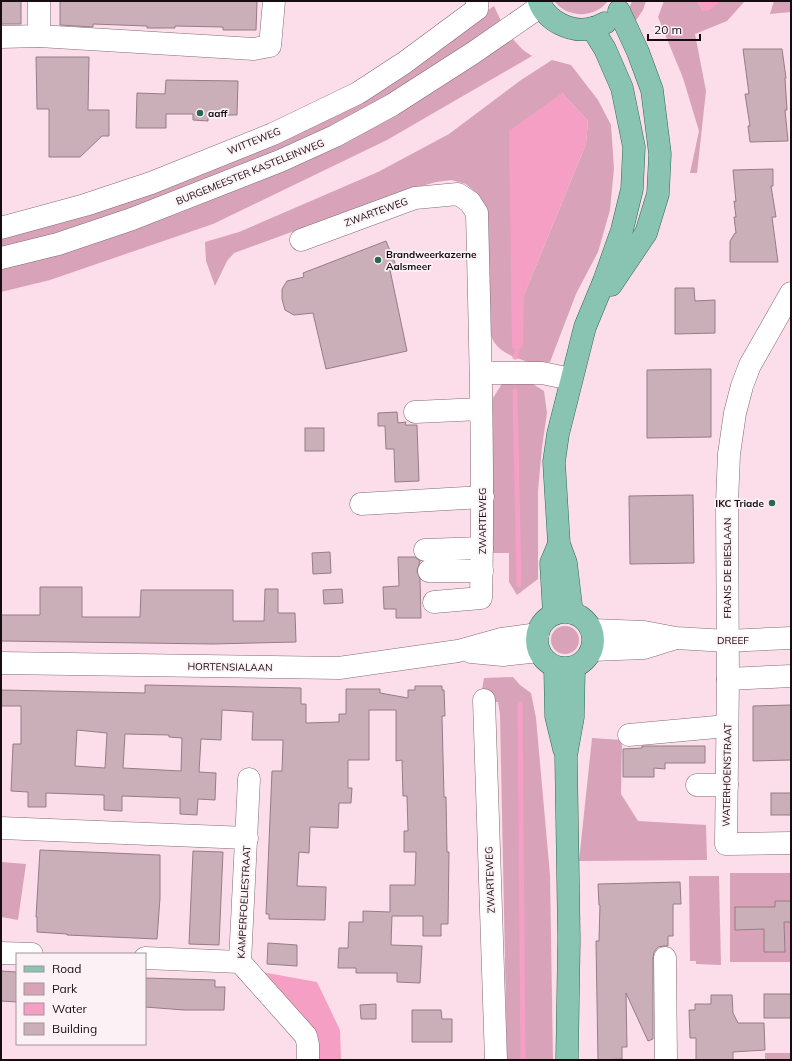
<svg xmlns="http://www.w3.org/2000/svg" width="792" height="1061" viewBox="0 0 792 1061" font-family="Mulish,sans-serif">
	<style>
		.green { fill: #d8a3b9; fill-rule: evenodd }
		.water { fill: #f59fc4 }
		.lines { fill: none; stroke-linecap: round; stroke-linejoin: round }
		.stream { stroke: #f59fc4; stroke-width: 5 }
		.building { fill: #caafb9; stroke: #967c86; fill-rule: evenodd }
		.minor-casing { stroke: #836b74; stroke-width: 23 }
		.major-casing { stroke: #2e6957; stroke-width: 23 }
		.minor { stroke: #fff; stroke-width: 22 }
		.major { stroke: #89c3b1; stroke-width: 22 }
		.poi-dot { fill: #286652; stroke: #fcf1f5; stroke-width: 1.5 }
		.labels { text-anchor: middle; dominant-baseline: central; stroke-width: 3.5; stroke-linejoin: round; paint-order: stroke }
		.poi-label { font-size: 10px; font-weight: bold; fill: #170d11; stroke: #fcf1f5; text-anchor: start }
		.street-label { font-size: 10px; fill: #170d11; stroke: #fcf1f5 }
	</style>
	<rect width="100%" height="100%" fill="#fbdee9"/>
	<g class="green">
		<path d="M554,1h54c-13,17 -40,18 -54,0z"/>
		<polygon points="632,1 646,1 643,10 632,26 628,11"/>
		<polygon points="664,1 697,1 703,11 719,1 745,1 727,21 695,34 706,91 697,173 690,173 699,131 683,78 658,17"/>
		<polygon points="774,1 791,1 791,12 770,14"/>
		<polygon points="494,6 501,21 453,55 367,108 277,153 91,224 1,250 1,237 164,186 469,23"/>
		<polygon points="511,37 523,50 532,56 387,140 213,224 50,280 1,292 1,268 109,237 179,213 286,169"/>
		<path d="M552,60l19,5 27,35 13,25 3,43 -4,42 -12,42 -22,42 -26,68 -21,2 -1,-2c-12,-4 -27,-9 -34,-20 -2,-3 -3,-8 -5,-12l-13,-137 -10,-9 -15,-4 -15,2 -35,10 -167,61 -7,8 -12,25 -9,-25 -1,-19 34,-10 139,-60 71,-38 72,-54zM562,93l26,28 -2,23 -62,151z"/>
		<polygon points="505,379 528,381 544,391 547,413 542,447 538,491 538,579 517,595 509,582 509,553 490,553 493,398"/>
		<circle cx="565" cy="640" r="14"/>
		<polygon points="513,677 520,685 531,693 536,718 550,875 553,1060 507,1060 500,714 498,702 486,703 479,708 484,678"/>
		<polygon points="592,738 622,740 621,794 638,821 706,825 707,860 579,861"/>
		<polygon points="1,862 26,864 18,920 1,917"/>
		<rect x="730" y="873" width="61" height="89"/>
		<polygon points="689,876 719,876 721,965 696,964 696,961 690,961"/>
		<rect x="765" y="1053" width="26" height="7"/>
	</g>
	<g class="water">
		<polygon points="697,1 720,1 710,10 703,11"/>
		<polygon points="562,93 588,121 586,144 524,295 523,346 517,352 512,347 509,131"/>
		<polygon points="256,971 317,982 340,1030 341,1060 317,1060 317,1034"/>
	</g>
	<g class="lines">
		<g class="stream">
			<polyline points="515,357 517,352"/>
			<polyline points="515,391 519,585"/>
			<polyline points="520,704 523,1060"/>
		</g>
	</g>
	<g class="building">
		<rect x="1" y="1" width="20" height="23"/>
		<polygon points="60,1 257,1 256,30 223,30 223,27 175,26 175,28 147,28 147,26 93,24 93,27 60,25"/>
		<polygon points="743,49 782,49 786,78 785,78 787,110 785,110 788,141 750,142 748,126 750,126 745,94 749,94"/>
		<polygon points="36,57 89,57 88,110 109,110 109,136 102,136 80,157 49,157 49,109 37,109"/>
		<polygon points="166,80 238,81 237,115 208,115 208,121 193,120 193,114 166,114 166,128 136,128 137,93 165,94"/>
		<polygon points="773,169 773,186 771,186 776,217 772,217 778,262 730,262 730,241 735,233 736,233 734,217 736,217 734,201 736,202 733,170"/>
		<polygon points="386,241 397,268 390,270 407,351 326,369 313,313 294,315 285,310 282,299 282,289 287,281 304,277 303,273"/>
		<polygon points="675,288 694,288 695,301 715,300 715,333 675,334"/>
		<polygon points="711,369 711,437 647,438 647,370"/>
		<polygon points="397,412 398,423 406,422 405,425 417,425 419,481 395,482 394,449 386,449 385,426 378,426 378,413"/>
		<rect x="305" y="428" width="19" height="23"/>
		<polygon points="693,495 694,563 630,564 629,496"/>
		<polygon points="330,552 331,573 313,574 312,553"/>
		<polygon points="398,557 415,557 420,561 417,571 420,579 421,618 396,618 396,609 384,609 383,587 399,586"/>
		<polygon points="40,587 82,587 82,617 140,617 141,590 233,590 233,621 264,621 265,589 278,589 278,613 295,613 296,642 212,644 1,641 1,615 40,615"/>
		<polygon points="342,589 343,603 324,604 323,590"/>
		<path d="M145,685l156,3v16h5v19l33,-1v-8h7v-25h34v4l28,5v-8h7v-4h27v4h2l1,26h-3l2,81h2l1,55h2l-1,72h-7v12h-18v-20h-31l-1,29 31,1 -2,37 -23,-1v-9h-41v-5h-18l1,-20h9l1,-26h14v-11l27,1v-27h25l1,-33h-12v-21h4l-1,-35h-4l-1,-36 -6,1v-51h-27v50h-21v28h4l-1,15h-12l-1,25 -28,-1 -1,26 -10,-1 -2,34 29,1 -1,33 -56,-1v-5h-3l6,-143h10l1,-31h-31l1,-28 -31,-2 -1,30 -20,-1 -2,33 17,1 -1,27 -17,-1 -1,16 -17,-1v-16l-58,-2v15l-18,-1v-15l-58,-2v14h-18v-15l-17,-1 2,-47h8v-38h-20v-16l144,3zM77,730l30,3 -2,35 -30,-2zM125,734l44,1v2l13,1 -1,33 -58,-3z"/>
		<polygon points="791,705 791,760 753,761 753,706"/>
		<polygon points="642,746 705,746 705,763 665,763 665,769 654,768 654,777 623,777 623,749 642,748"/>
		<rect x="771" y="793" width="20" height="22"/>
		<polygon points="40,850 160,855 160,898 157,939 67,935 67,934 37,932 37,917 36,917"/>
		<polygon points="193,851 223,852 219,945 189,944"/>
		<polygon points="680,882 681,904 673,904 673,936 668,936 668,946 664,946 658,947 654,952 653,958 653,1039 648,1041 626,993 627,1047 622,1047 622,1059 598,1060 596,941 599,941 600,905 599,905 598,884"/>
		<polygon points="775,901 791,901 791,922 784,922 785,952 764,952 764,929 735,930 735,907 775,907"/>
		<polygon points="268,943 297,945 297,966 267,964"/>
		<polygon points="1,971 17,972 17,1002 1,1001"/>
		<polygon points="145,978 215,980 215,987 225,987 224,1010 184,1010 145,1007"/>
		<rect x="764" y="994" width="27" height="24"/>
		<polygon points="711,995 732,995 733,1013 738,1023 764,1023 765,1050 733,1052 733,1060 696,1060 696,1038 690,1038 689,1010 695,1010 695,1004 711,1004"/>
		<polygon points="376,1004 376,1019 361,1019 360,1005"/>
		<polygon points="412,1010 441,1010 442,1019 452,1019 452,1042 412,1042"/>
	</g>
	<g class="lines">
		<g class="minor-casing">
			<g id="minor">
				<polyline points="39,1 39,36"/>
				<polyline points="1,37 39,36 254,49 270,46 274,1"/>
				<polyline points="1,228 85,205 151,183 273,134 358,93 404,63 477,9 477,1"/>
				<path d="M301,240l114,-42 43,-4 12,8 7,11c3,128 7,256 4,385l-47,4"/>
				<polyline points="1,258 58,244 132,219 280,161 335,136 392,105 473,53 541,6"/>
				<polyline points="791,293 750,365 742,386 735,413 729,454 727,502 728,679 726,844 791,843"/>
				<polyline points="481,373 542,373 571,379"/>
				<polyline points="415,412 481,409"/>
				<polyline points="361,504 483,497"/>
				<polyline points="425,550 482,548"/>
				<polyline points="429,571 482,571"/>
				<polyline points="592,630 644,632 676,638 727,641 791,638"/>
				<polyline points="592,650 644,648 673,639"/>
				<polyline points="471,652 503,655 539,651"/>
				<polyline points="1,663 339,668 458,651 501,639 538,634"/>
				<polyline points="728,679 791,676"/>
				<polyline points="484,700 496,1060"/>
				<polyline points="629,735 727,726"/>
				<polyline points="249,779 240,962 306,1036 308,1045 308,1060"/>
				<polyline points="697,785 727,785"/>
				<polyline points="1,828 247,838"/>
				<polyline points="1,953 32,954"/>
				<polyline points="145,958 240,962"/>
				<polyline points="665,958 666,1060"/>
			</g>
		</g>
		<g class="major-casing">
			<g id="major">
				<path d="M539,1c7,20 33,33 54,27 4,-1 8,-3 12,-5"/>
				<polyline points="611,285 646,233 658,194 660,154 652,90 638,52 619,11"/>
				<circle cx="565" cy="640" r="28"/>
				<polyline points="572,613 566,563 559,544 554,462 558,434 585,327 604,281 622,230 632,189 634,147 622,88 605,49 592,28"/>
				<polyline points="554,614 551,563 559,544"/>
				<polyline points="555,667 556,716 564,749"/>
				<polyline points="567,1060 569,939 566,756 573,717 574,667"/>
			</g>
		</g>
		<use href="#minor" class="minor"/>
		<use href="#major" class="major"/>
	</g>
	<g class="poi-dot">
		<circle cx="200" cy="113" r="4"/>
		<circle cx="378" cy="260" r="4"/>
		<circle cx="772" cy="503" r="4"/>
	</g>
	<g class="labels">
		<g class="poi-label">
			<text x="208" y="113">aaff</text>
			<text x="386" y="254">Brandweerkazerne<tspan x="386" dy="12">Aalsmeer</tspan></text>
			<text x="764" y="503" text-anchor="end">IKC Triade</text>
		</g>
		<g class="street-label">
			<text transform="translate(254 141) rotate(-22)">WITTEWEG</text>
			<text transform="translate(250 172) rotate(-22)">BURGEMEESTER KASTELEINWEG</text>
			<text transform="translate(376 212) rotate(-20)">ZWARTEWEG</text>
			<text transform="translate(482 521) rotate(-90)">ZWARTEWEG</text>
			<text transform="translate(727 568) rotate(-90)">FRANS DE BIESLAAN</text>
			<text x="733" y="640">DREEF</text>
			<text transform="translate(230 667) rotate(1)">HORTENSIALAAN</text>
			<text transform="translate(727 775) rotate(-89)">WATERHOENSTRAAT</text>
			<text transform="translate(490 880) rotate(-92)">ZWARTEWEG</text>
			<text transform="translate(244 902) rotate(-87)">KAMPERFOELIESTRAAT</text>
		</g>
	</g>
	<rect width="792" height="1061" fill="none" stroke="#170d11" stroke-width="4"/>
	<rect x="16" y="953" width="130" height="92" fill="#fcf1f5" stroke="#a0969a"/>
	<rect x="24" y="966" width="20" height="6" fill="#89c3b1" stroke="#a0969a"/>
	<text x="52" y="973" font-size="12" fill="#170d11">Road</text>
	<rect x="24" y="983" width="20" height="12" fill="#d8a3b9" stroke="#a0969a"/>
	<text x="52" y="993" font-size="12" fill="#170d11">Park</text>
	<rect x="24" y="1003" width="20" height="12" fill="#f59fc4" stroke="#a0969a"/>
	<text x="52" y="1013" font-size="12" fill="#170d11">Water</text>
	<rect x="24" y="1023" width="20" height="12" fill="#caafb9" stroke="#a0969a"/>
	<text x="52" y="1033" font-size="12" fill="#170d11">Building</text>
	<path d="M648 34v6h52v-6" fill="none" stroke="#170d11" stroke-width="2"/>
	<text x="654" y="34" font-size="12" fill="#170d11" stroke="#fcf1f5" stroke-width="3" paint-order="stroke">20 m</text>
</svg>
